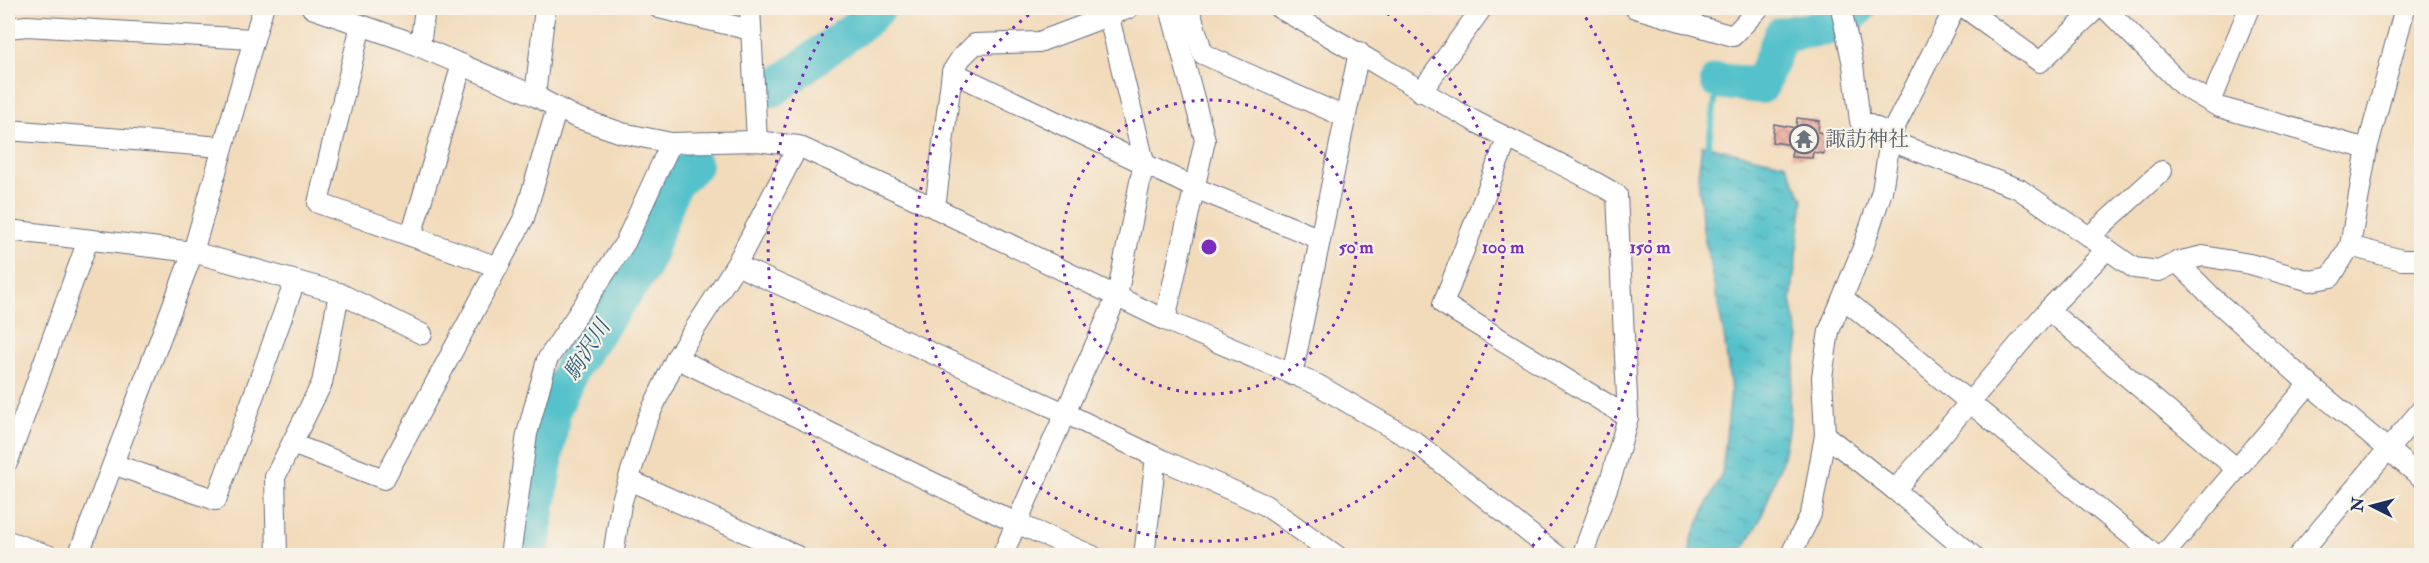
<svg xmlns="http://www.w3.org/2000/svg" width="2429" height="563" viewBox="0 0 2429 563" font-family="'IM FELL Double Pica','Noto Serif JP',serif">
	<style>
		.water { fill: url(#water-ripples); stroke: #387894; stroke-width: 1.5 }
		.lines { fill: none; stroke-linecap: round; stroke-linejoin: round }
		.stream { stroke: #54c1ca; stroke-width: 6 }
		.river { stroke: #54c1ca; stroke-width: 36 }
		.building { fill: url(#building-cross-hatch) }
		.minor-casing { stroke: #666b7f; stroke-width: 22 }
		.minor { stroke: #fff; stroke-width: 20 }
		.ring { fill: none; stroke: #7b2cbf; stroke-width: 3; stroke-dasharray: 3 6 }
		.labels { text-anchor: middle; dominant-baseline: central; stroke-width: 4.5; stroke-linejoin: round; paint-order: stroke }
		.worship-label { font-size: 21px; fill: #5b616d; stroke: #f7f3e8; text-anchor: start }
		.water-label { font-size: 22px; font-style: italic; fill: #2c5b7e; stroke: #f7f3e8 }
		.centre { fill: #7b2cbf; stroke: #f7f3e8; stroke-width: 3 }
		.ring-label { font-size: 18px; text-anchor: middle; font-weight: bold; fill: #7b2cbf; stroke: #f7f3e8; stroke-width: 4.5; stroke-linejoin: round; paint-order: stroke }
	</style>
	<defs>
		<pattern id="water-ripples" width="26" height="14" patternUnits="userSpaceOnUse" patternTransform="scale(1.5)"><rect width="26" height="14" fill="#54c1ca"/><path d="M2 4q2-2 4 0t4 0M15 11q2-2 4 0t4 0" fill="none" stroke="#459da7"/></pattern>
		<pattern id="building-cross-hatch" width="8" height="8" patternUnits="userSpaceOnUse" patternTransform="scale(1.5)"><rect width="8" height="8" fill="#eca998"/><path d="M0 0l8 8M0 8l8-8" fill="none" stroke="#be8a7f"/></pattern>
	</defs>
	<rect width="100%" height="100%" fill="#f7f3e8"/>
	<filter id="ink" filterUnits="userSpaceOnUse"><feTurbulence type="fractalNoise" baseFrequency=".0167" numOctaves="2"/><feDisplacementMap in="SourceGraphic" scale="12" xChannelSelector="R" yChannelSelector="G"/><feConvolveMatrix kernelMatrix="1 2 1 2 8 2 1 2 1" color-interpolation-filters="sRGB"/></filter>
	<filter id="wash" filterUnits="userSpaceOnUse"><feTurbulence type="fractalNoise" baseFrequency=".008" numOctaves="4" result="noise"/><feDisplacementMap in="SourceGraphic" scale="24" xChannelSelector="R" yChannelSelector="G"/><feGaussianBlur stdDeviation="1.35" result="paint"/><feColorMatrix in="noise" values="0 0 0 0 0 0 0 0 0 0 0 0 0 0 0 0 0 1.4 0 .05"/><feComposite in="paint" operator="in"/></filter>
	<g filter="url(#wash)">
		<rect width="100%" height="100%" fill="#f2dbbb"/>
		<polygon class="water" points="1702,145 1786,164 1803,199 1791,301 1799,339 1790,396 1790,420 1782,461 1761,518 1740,555 1690,555 1691,540 1722,473 1731,392 1724,335 1703,230 1698,175"/>
		<g class="lines">
			<polyline class="stream" points="1707,154 1718,81"/>
			<g class="river">
				<polyline points="1718,81 1761,86 1781,35 1835,26 1858,8"/>
				<polyline points="773,89 862,23 878,8"/>
				<polyline points="530,556 553,410 573,365 643,267 673,185 694,165"/>
			</g>
		</g>
		<g id="blocks">
			<polygon class="building" points="1797,118 1819,121 1818,132 1826,134 1824,154 1813,152 1812,158 1791,157 1793,145 1772,142 1774,124 1796,128"/>
		</g>
	</g>
	<g filter="url(#ink)">
		<use href="#blocks" fill-opacity="0" stroke="#666b7f" stroke-width="1.5"/>
		<g class="lines">
			<g class="minor-casing">
				<g id="minor">
					<polyline points="312,8 404,40 535,96 575,117 622,133 671,143 757,141 798,146 935,208 1165,320 1318,385 1414,441 1558,556"/>
					<polyline points="659,8 751,30"/>
					<polyline points="750,8 757,141"/>
					<polyline points="1189,8 1203,54 1345,117"/>
					<path d="M1279,8c67,36 130,77 197,114 47,25 96,45 141,73l11,222 -16,58 -30,81"/>
					<polyline points="1635,8 1733,36 1759,8"/>
					<polyline points="1841,8 1853,65 1860,121 1891,134"/>
					<polyline points="1955,8 1891,134 1882,191 1864,245 1829,331 1822,377 1825,435 1895,490 2048,310 2107,249 2134,268 2159,271 2177,262 2203,256 2250,264 2310,281 2331,277 2350,246 2367,149 2405,8"/>
					<polyline points="1965,8 2040,62 2097,8"/>
					<polyline points="2105,8 2183,86 2219,107 2367,149"/>
					<polyline points="361,25 318,203 498,267"/>
					<polyline points="8,28 27,26 252,39"/>
					<polyline points="420,46 425,8"/>
					<polyline points="952,72 1195,188 1320,239"/>
					<polyline points="1421,92 1482,8"/>
					<polyline points="535,96 545,8"/>
					<polyline points="2211,102 2249,8"/>
					<polyline points="8,130 222,147"/>
					<polyline points="1507,139 1443,304 1628,417"/>
					<polyline points="1890,141 2019,189 2107,249"/>
					<polyline points="935,208 952,72 961,58 975,44 1039,42 1129,8"/>
					<polyline points="8,230 193,252 339,293 422,334"/>
					<polyline points="411,236 462,64"/>
					<polyline points="2089,237 2162,171"/>
					<polyline points="2350,246 2402,260 2422,260"/>
					<polyline points="2177,262 2213,298 2309,384 2422,478"/>
					<polyline points="736,265 1065,413 1156,457"/>
					<polyline points="1843,298 2156,556"/>
					<polyline points="2048,310 2237,469"/>
					<polyline points="1165,320 1205,140 1170,8"/>
					<polyline points="676,358 1016,523 1093,556"/>
					<polyline points="1292,375 1359,52"/>
					<polyline points="292,444 384,479 524,218 557,108"/>
					<polyline points="8,461 88,240"/>
					<polyline points="113,464 216,500 295,281"/>
					<polyline points="629,480 797,556"/>
					<polyline points="1895,490 1973,556"/>
					<polyline points="8,541 50,556"/>
					<polyline points="78,556 193,252 263,8"/>
					<polyline points="277,556 275,477 322,383 339,293"/>
					<polyline points="510,556 527,434 547,360 625,243 671,143"/>
					<polyline points="613,556 621,504 647,420 676,358 736,265 798,146"/>
					<polyline points="1002,556 1117,296 1144,162 1109,17"/>
					<polyline points="1144,556 1156,457 1265,505 1337,556"/>
					<polyline points="1790,556 1811,514 1825,435"/>
					<polyline points="2163,556 2309,384"/>
					<polyline points="2298,556 2422,409"/>
				</g>
			</g>
			<use href="#minor" class="minor"/>
		</g>
	</g>
	<g class="ring">
		<circle cx="1209" cy="247" r="147"/>
		<path d="M1380 8A294 294 0 1 1 1038 8"/>
		<path d="M892 553A441 441 0 0 1 837 10M1581 10A441 441 0 0 1 1526 553"/>
	</g>
	<defs>
		<g id="temple-ring" transform="scale(1.5)"><circle r="9.5" fill="#f7f3e8" stroke="#6b7280" stroke-width="1.5"/><path d="M0-6L5-2H3V0L6.5 2.5H4V6H1.5V3h-3V6H-4V2.5H-6.5L-3 0V-2H-5Z" fill="#6b7280"/></g>
	</defs>
	<g fill-rule="evenodd">
		<use href="#temple-ring" x="1804" y="139"/>
	</g>
	<g class="labels">
		<g class="worship-label">
			<text x="1825" y="139">諏訪神社</text>
		</g>
		<g class="water-label">
			<text transform="translate(587 350) rotate(-58)">駒沢川</text>
		</g>
	</g>
	<circle cx="1209" cy="247" r="9" class="centre"/>
	<g class="ring-label">
		<text x="1356" y="253">50 m</text>
		<text x="1503" y="253">100 m</text>
		<text x="1650" y="253">150 m</text>
	</g>
	<rect width="2429" height="563" fill="none" stroke="#f7f3e8" stroke-width="30"/>
	<g transform="translate(2372 506) rotate(276)" stroke="#f7f3e8" stroke-width="4.5" paint-order="stroke">
	<path d="M0-4.5L10 22L0 15L-10 22Z" fill="#1b2f5e"/>
	<text y="-9" font-size="16" font-weight="bold" text-anchor="middle" fill="#1b2f5e">N</text>
	</g>
</svg>
